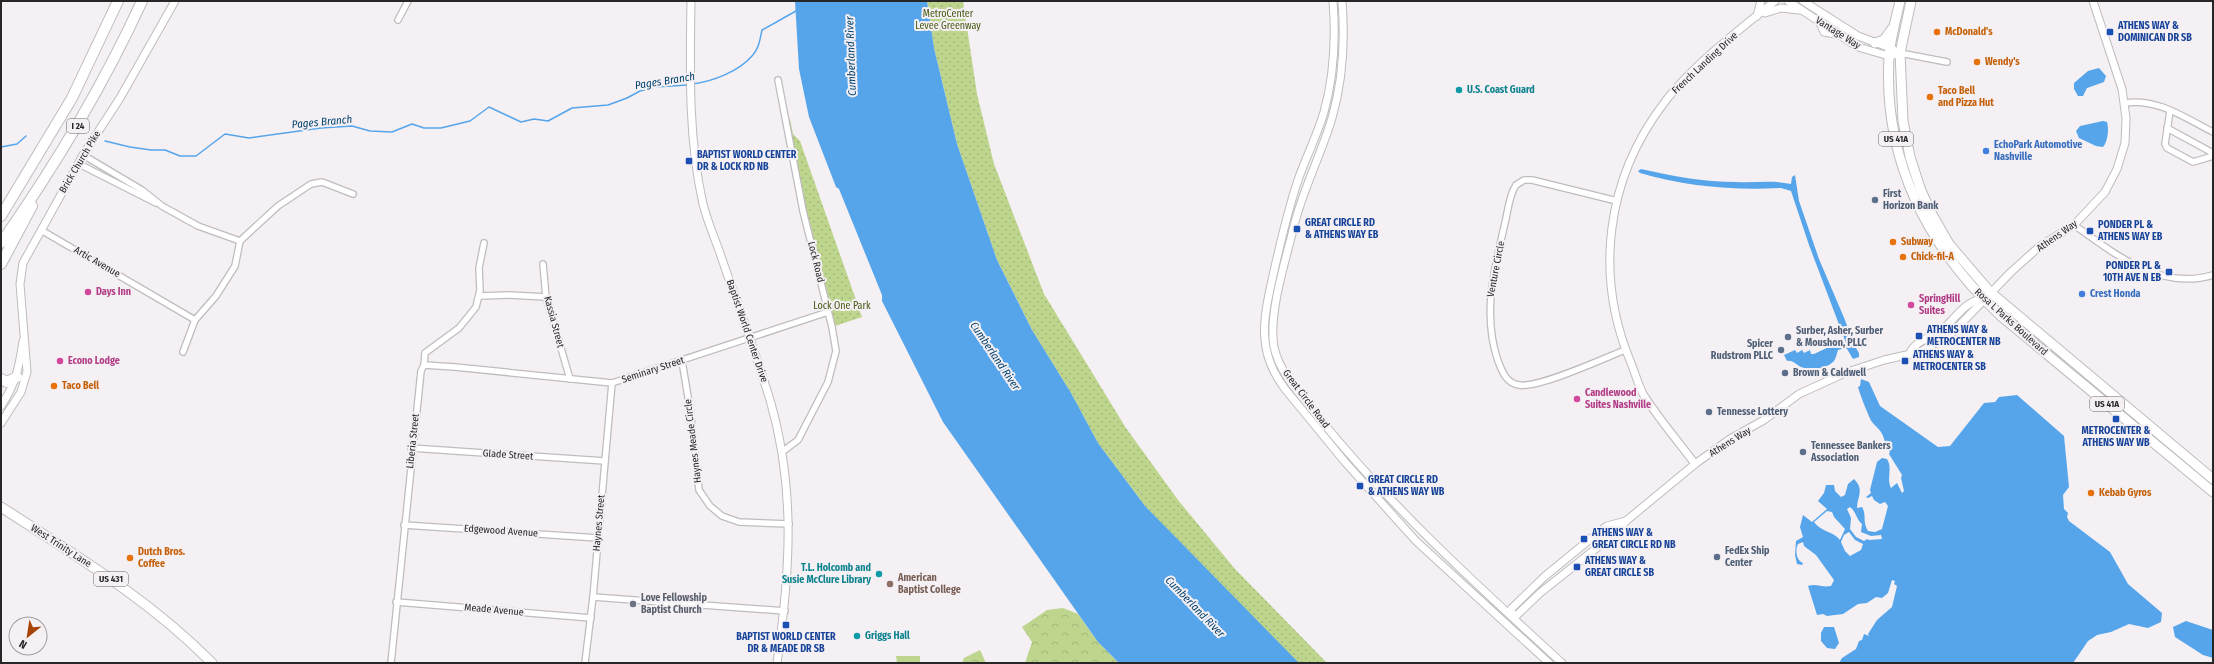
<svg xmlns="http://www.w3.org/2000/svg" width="2214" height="664" viewBox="0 0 2214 664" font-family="'Fira Sans Condensed',sans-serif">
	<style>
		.forest { fill: url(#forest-crowns) }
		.park { fill: url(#park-dots) }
		.pitch { fill: #bed58e }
		.water { fill: #56a5eb; fill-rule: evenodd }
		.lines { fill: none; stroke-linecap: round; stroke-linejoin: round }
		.stream { stroke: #56a5eb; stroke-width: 1.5 }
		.minor-casing { stroke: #bfbcbf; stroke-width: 8 }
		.tertiary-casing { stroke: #bfbcbf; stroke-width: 9 }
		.primary-casing { stroke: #bfbcbf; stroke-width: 11 }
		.motorway-casing { stroke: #bfbcbf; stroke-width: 12 }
		.minor { stroke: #fff; stroke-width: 5.5 }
		.tertiary { stroke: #fff; stroke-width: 7 }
		.primary { stroke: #fff; stroke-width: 9 }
		.motorway { stroke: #fff; stroke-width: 10 }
		.food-dot { fill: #e8710a; stroke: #f4f0f4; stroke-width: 1.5 }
		.transit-dot { fill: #1a4fb4; stroke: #f4f0f4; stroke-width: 1.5 }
		.culture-dot { fill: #0f9aa8; stroke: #f4f0f4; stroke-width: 1.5 }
		.shop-dot { fill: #3f7fe0; stroke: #f4f0f4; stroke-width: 1.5 }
		.service-dot { fill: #5c6f8a; stroke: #f4f0f4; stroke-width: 1.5 }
		.hotel-dot { fill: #d1479c; stroke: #f4f0f4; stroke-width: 1.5 }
		.education-dot { fill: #8d6e63; stroke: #f4f0f4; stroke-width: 1.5 }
		.worship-dot { fill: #6b7280; stroke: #f4f0f4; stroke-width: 1.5 }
		.labels { text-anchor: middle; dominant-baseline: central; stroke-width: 4; stroke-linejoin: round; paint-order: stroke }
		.shield { fill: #f4f0f4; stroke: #656365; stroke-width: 1 }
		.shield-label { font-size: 9px; font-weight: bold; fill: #282728 }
		.park-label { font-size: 10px; fill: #465811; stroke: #f4f0f4 }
		.transit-label { font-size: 10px; font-weight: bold; fill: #164399; stroke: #f4f0f4; text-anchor: start }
		.food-label { font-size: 10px; font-weight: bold; fill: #c56008; stroke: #f4f0f4; text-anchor: start }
		.street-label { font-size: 10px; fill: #282728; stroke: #f4f0f4 }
		.culture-label { font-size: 10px; font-weight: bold; fill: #0d838f; stroke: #f4f0f4; text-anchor: start }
		.shop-label { font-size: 10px; font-weight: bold; fill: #366cbe; stroke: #f4f0f4; text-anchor: start }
		.service-label { font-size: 10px; font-weight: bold; fill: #4e5e75; stroke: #f4f0f4; text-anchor: start }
		.hotel-label { font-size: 10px; font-weight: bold; fill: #b23c85; stroke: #f4f0f4; text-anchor: start }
		.education-label { font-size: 10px; font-weight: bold; fill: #785e54; stroke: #f4f0f4; text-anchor: start }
		.worship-label { font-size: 10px; font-weight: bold; fill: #5b616d; stroke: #f4f0f4; text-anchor: start }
		.water-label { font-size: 11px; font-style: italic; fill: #03426e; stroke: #f4f0f4 }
	</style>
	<defs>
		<pattern id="forest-crowns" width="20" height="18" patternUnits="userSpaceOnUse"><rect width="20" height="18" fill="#bed58e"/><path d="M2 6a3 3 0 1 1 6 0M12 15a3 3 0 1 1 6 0" fill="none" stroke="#a3b77a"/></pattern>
		<pattern id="park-dots" width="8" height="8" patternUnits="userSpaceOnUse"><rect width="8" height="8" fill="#bed58e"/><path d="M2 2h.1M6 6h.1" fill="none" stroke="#a3b77a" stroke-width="1.8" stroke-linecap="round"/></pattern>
	</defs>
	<rect width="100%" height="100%" fill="#f4f0f4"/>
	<g class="forest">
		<polygon points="1063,608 1078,614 1098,642 1119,663 1025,663 1032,642 1022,627 1047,610"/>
		<polygon points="980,650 986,663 962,663 964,658"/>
	</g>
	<g class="park">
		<polygon points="927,1 963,1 977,94 994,164 1044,294 1126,428 1178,500 1235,569 1327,663 1297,663 1145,506 1098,443 1071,393 1032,330 997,260 957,144 934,48"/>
		<polygon points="786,119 790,119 793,134 800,141 862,317 832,327 803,211"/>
	</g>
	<polygon class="pitch" points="896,656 920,656 920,663 897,663"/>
	<g class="water">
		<polygon points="795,1 927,1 934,48 957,144 997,260 1032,330 1071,393 1098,443 1145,506 1299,663 1119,663 1098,642 943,422 882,301 882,295 839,189 836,187 809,117 799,69"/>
		<polygon points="2099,68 2106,76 2104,82 2087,88 2083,96 2078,96 2074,89 2074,83 2088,71"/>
		<path d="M2103,121l4,1c2,7 1,19 -4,25l-7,-1 -17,-8 -3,-7 4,-5z"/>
		<path d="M1641,169c31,7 63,13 95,13 19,1 36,-2 55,2l1,-7 3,-2 4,26 20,58 26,61 8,23 6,10v4l-6,2 -6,-10 -1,-1 -8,2c-1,3 -2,8 -4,11 -7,8 -25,10 -33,6 -6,-3 -8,-7 -14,-6l-3,-6 11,-5 2,3 5,-3 2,3 6,-3 1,4h3l19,-9 5,3 8,-5 -37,-98 -18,-54 -10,-3c-47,3 -96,-2 -141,-15l-2,-2z"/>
		<path d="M1861,379l8,3 11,24 58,41 12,-1 34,-43 11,-1 4,-5 18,-2 47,41 5,51 -6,8 1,14 4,4 -1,4 2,4 41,31 18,32 34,29 -1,9 -13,6 -19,-4 -18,8 -14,3 -9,6 -15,22h-234l3,-5 14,-9 3,-8 3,-1 2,-6 5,2 -1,-2 9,-14 15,-13 5,-21 -3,-2 1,-3 -3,-1 -4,13 -6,5 -6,-1 -9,6 -9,1 -15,10 -16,2 -4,-2 -6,1 -9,-29c9,-3 14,2 23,0l3,-6 -18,-25 -12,-9 -1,-4 -5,2c-3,6 -2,16 5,19l-1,2 -5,-1 -2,-9 1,-14 7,-4 -3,-10 3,-12 9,7 15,-13 -9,-8 6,-8 2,-8h8l1,6 6,6 4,-2 3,-11 6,-5c11,11 3,18 3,29l5,-1c5,8 0,14 6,24l7,1 7,-3 6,-23 -3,-4 -5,2 -6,-4 -2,-4 -4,2 -2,-1 5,-4 -1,-3 7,-28 5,-4 5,1c6,10 -1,19 4,29l6,-5 5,10 2,-2 -3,-13 1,-3 -13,-21 1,-2c-6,-6 -4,-9 -7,-16 -2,-6 -7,-9 -11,-14 -2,-2 -13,-30 -14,-35l2,-1zM1850,507c6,4 6,12 12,17l-1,8 10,4 10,-1 1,4 -13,1 -2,-1 -3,2 -8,-4 -6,-8 1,-11 -4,-9zM1827,511l5,1 2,5 11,12 -5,11c-7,-9 -19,-8 -26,-18zM1849,532l6,8 8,4 -2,6 -11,6 -5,-5 -4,-9 3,-7z"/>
		<polygon points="2186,621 2213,630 2213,658 2203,655 2175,637 2173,627"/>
		<polygon points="1824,627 1834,627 1839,643 1835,649 1827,648 1821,641 1821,633"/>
	</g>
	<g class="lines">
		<g class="stream">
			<path d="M693,84c20,-3 45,-12 59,-28 7,-7 8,-17 10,-26l34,-19"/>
			<polyline points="105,141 130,147 151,150 165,150 180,156 196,156 225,134 249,138 321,128 352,126 370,131 392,132 412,124 424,128 441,128 470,121 489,107 521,122 534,119 548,121 572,108 608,105 627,98 640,91 655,87 688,85"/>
			<polyline points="1,147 17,144 26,136"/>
		</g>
		<g class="minor-casing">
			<g id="minor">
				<polyline points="398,20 408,1"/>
				<polyline points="1900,53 1947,62"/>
				<polyline points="778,80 803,211 832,327 836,351 828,382 798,440 782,452"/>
				<path d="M2125,103c33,-5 60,15 88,29"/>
				<polyline points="2170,111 2165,144 2167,148 2193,162 2213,156"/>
				<polyline points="2167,128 2213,153"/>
				<polyline points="83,155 142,190 162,206 198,226 240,241"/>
				<polyline points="79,164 156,203"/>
				<path d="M1617,201l-85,-21h-8l-8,5c-7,10 -8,26 -11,38 -11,47 -23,91 -7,138 4,10 8,22 21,24 18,4 86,-27 106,-35"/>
				<path d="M2074,225c41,29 85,66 139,50"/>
				<polyline points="41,230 195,320"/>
				<polyline points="543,264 546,297 570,379"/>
				<polyline points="479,296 509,295 546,297"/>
				<polyline points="183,352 195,320 216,296 235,266 240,241 278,206 311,184 322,182 353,194"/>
				<polyline points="682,361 690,409 699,490 710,506 722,516 739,522 789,524"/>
				<polyline points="424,365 455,367 612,383 828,312"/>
				<polyline points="411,448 605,461"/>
				<polyline points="404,525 598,538"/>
				<polyline points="593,597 785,611"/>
				<polyline points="396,602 591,618"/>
				<polyline points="391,663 421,371 424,365 425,353 459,328 476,307 480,290 479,268 484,243"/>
				<polyline points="585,663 593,597 612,383"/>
			</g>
		</g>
		<g class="tertiary-casing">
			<g id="tertiary">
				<path d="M691,1c-1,68 -3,137 12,203 5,20 14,39 20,58 16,46 33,92 47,138 26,89 20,173 7,263"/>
				<path d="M1333,1c3,38 1,75 -9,111 -7,24 -18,45 -26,68 -10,30 -17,60 -24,91 -10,45 -19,79 11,118l60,73 71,79 133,122"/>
				<path d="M1342,1c3,39 1,79 -10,117 -11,37 -29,71 -38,108 -8,33 -26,88 -20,121 6,28 29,50 46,72 73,90 157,166 242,244"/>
				<polyline points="1788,1 1858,47 1889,56 1900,53"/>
				<polyline points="1803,1 1858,36 1893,49"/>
				<polyline points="1765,13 1781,8 1799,10"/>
				<polyline points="1757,16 1761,1"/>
				<polyline points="1819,21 1824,32 1835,34"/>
				<path d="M1910,353c6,-13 21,-15 32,-23 13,-11 24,-30 41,-31"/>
				<path d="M1,406c15,-23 18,-38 22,-65"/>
				<polyline points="1,423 21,392 27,372 20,284 23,263 83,155 120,98 175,1"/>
				<path d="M1695,464c-17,-23 -37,-46 -52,-70 -5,-10 -8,-21 -12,-31 -37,-88 -25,-184 33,-260 27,-36 76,-74 111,-102"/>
				<polyline points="1511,614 1517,615 1540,593 1613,535 1626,521 1695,464 1730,439 1764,420 1799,394 1845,373 1884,360 1920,352 1951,334 2011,272 2040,246 2074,225 2105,192 2117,169 2125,143 2126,118 2122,89 2093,1"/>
				<polyline points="1511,614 1511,609 1544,577 1600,531 1607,526 1626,521"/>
			</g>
		</g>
		<g class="primary-casing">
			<g id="primary">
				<path d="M1900,1c-4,18 -10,38 -11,57 -6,102 39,190 112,258l212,176"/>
				<polyline points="1911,1 1900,53 1903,121 1910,157 1920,188 1930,211 1949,244 1990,292 2213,479"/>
				<polyline points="1875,43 1884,40 1892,29"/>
				<path d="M1,507c74,48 149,93 211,156"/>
			</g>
		</g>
		<g class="motorway-casing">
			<g id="motorway">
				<polyline points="1,216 72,98 118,1"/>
				<path d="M1,243c54,-77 102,-157 141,-242"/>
				<polyline points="1,264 32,206"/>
				<polyline points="1,379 7,382 17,377"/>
			</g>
		</g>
		<use href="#minor" class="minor"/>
		<use href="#tertiary" class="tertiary"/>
		<use href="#primary" class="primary"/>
		<use href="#motorway" class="motorway"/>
	</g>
	<g class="food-dot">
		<circle cx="1937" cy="32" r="4"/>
		<circle cx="1977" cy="62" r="4"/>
		<circle cx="1930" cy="97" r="4"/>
		<circle cx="1893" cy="242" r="4"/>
		<circle cx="1903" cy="257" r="4"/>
		<circle cx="54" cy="386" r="4"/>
		<circle cx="2091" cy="493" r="4"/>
		<circle cx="130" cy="558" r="4"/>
	</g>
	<g class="transit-dot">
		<rect x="2106" y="28" width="8" height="8" rx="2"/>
		<rect x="685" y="157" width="8" height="8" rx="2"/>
		<rect x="1293" y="225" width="8" height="8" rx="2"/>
		<rect x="2086" y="227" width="8" height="8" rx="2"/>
		<rect x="2165" y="268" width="8" height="8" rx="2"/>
		<rect x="1915" y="332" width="8" height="8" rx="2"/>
		<rect x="1901" y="357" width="8" height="8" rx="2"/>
		<rect x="2112" y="415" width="8" height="8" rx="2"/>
		<rect x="1356" y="482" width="8" height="8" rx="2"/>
		<rect x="1580" y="535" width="8" height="8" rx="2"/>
		<rect x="1573" y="563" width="8" height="8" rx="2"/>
		<rect x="782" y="621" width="8" height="8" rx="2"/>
	</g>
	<g class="culture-dot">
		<circle cx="1459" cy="90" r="4"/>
		<circle cx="879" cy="574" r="4"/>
		<circle cx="857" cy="636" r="4"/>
	</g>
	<g class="shop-dot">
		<circle cx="1986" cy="151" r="4"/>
		<circle cx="2082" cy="294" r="4"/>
	</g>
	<g class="service-dot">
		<circle cx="1875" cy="200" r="4"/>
		<circle cx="1788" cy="337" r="4"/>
		<circle cx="1781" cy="350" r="4"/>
		<circle cx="1785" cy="373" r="4"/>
		<circle cx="1709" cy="412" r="4"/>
		<circle cx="1803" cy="452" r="4"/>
		<circle cx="1717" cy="557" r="4"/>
	</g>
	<g class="hotel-dot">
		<circle cx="88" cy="292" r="4"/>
		<circle cx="1911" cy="305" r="4"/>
		<circle cx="60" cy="361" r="4"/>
		<circle cx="1577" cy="399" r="4"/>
	</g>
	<circle class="education-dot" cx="890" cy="584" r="4"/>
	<circle class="worship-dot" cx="633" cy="604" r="4"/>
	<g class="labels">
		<g class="shield">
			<rect x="67" y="119" width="22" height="14" rx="3"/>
			<rect x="1879" y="132" width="34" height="14" rx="3"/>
			<rect x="2090" y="397" width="34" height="14" rx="3"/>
			<rect x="94" y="572" width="34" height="14" rx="3"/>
		</g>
		<g class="shield-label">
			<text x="78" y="126">I 24</text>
			<text x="1896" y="139">US 41A</text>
			<text x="2107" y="404">US 41A</text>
			<text x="111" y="579">US 431</text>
		</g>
		<g class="park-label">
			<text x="948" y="14">MetroCenter<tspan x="948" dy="12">Levee Greenway</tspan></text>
			<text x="842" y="306">Lock One Park</text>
		</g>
		<g class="transit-label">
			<text x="2118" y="26">ATHENS WAY &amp;<tspan x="2118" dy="12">DOMINICAN DR SB</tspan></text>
			<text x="697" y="155">BAPTIST WORLD CENTER<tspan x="697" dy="12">DR &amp; LOCK RD NB</tspan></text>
			<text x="1305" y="223">GREAT CIRCLE RD<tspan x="1305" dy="12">&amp; ATHENS WAY EB</tspan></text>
			<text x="2098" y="225">PONDER PL &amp;<tspan x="2098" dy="12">ATHENS WAY EB</tspan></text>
			<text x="2161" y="266" text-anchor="end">PONDER PL &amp;<tspan x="2161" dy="12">10TH AVE N EB</tspan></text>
			<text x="1927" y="330">ATHENS WAY &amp;<tspan x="1927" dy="12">METROCENTER NB</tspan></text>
			<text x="1913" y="355">ATHENS WAY &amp;<tspan x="1913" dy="12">METROCENTER SB</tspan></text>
			<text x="2116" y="431" text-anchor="middle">METROCENTER &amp;<tspan x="2116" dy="12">ATHENS WAY WB</tspan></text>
			<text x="1368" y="480">GREAT CIRCLE RD<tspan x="1368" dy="12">&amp; ATHENS WAY WB</tspan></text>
			<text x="1592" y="533">ATHENS WAY &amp;<tspan x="1592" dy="12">GREAT CIRCLE RD NB</tspan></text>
			<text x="1585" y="561">ATHENS WAY &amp;<tspan x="1585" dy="12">GREAT CIRCLE SB</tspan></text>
			<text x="786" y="637" text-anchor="middle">BAPTIST WORLD CENTER<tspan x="786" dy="12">DR &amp; MEADE DR SB</tspan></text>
		</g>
		<g class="food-label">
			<text x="1945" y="32">McDonald's</text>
			<text x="1985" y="62">Wendy's</text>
			<text x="1938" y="91">Taco Bell<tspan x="1938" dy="12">and Pizza Hut</tspan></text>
			<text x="1901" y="242">Subway</text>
			<text x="1911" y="257">Chick-fil-A</text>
			<text x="62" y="386">Taco Bell</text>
			<text x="2099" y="493">Kebab Gyros</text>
			<text x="138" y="552">Dutch Bros.<tspan x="138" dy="12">Coffee</tspan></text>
		</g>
		<g class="street-label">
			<text transform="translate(1838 33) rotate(32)">Vantage Way</text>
			<text transform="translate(1705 63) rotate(-43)">French Landing Drive</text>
			<text transform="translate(80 162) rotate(-59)">Brick Church Pike</text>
			<text transform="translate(2057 236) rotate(-35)">Athens Way</text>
			<text transform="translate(97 262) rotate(30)">Artic Avenue</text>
			<text transform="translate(816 262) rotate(76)">Lock Road</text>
			<text transform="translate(1496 269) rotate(-79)">Venture Circle</text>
			<text transform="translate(554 322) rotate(75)">Kassia Street</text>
			<text transform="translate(2011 322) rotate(42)">Rosa L Parks Boulevard</text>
			<text transform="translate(747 331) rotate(71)">Baptist World Center Drive</text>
			<text transform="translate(653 370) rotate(-18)">Seminary Street</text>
			<text transform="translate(1306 399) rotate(53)">Great Circle Road</text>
			<text transform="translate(413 441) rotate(-84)">Liberia Street</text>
			<text transform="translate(693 441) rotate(-97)">Haynes Meade Circle</text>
			<text transform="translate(1730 442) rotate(-32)">Athens Way</text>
			<text transform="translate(508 455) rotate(4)">Glade Street</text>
			<text transform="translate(599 523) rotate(-85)">Haynes Street</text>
			<text transform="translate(501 531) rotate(4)">Edgewood Avenue</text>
			<text transform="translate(61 546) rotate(33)">West Trinity Lane</text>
			<text transform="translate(494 610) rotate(5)">Meade Avenue</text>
		</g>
		<g class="culture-label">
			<text x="1467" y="90">U.S. Coast Guard</text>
			<text x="871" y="568" text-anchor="end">T.L. Holcomb and<tspan x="871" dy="12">Susie McClure Library</tspan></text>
			<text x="865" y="636">Griggs Hall</text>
		</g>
		<g class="shop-label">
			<text x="1994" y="145">EchoPark Automotive<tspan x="1994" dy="12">Nashville</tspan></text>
			<text x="2090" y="294">Crest Honda</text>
		</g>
		<g class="service-label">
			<text x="1883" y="194">First<tspan x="1883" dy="12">Horizon Bank</tspan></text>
			<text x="1796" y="331">Surber, Asher, Surber<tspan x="1796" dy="12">&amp; Moushon, PLLC</tspan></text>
			<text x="1773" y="344" text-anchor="end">Spicer<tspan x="1773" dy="12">Rudstrom PLLC</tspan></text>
			<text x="1793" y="373">Brown &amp; Caldwell</text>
			<text x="1717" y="412">Tennesse Lottery</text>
			<text x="1811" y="446">Tennessee Bankers<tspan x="1811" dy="12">Association</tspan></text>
			<text x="1725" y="551">FedEx Ship<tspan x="1725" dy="12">Center</tspan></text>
		</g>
		<g class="hotel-label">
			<text x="96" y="292">Days Inn</text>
			<text x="1919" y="299">SpringHill<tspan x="1919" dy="12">Suites</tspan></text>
			<text x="68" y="361">Econo Lodge</text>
			<text x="1585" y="393">Candlewood<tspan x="1585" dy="12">Suites Nashville</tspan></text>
		</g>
		<g class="education-label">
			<text x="898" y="578">American<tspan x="898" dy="12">Baptist College</tspan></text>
		</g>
		<g class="worship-label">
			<text x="641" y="598">Love Fellowship<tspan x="641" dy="12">Baptist Church</tspan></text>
		</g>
		<g class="water-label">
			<text transform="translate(851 56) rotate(-92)">Cumberland River</text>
			<text transform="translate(665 81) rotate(-9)">Pages Branch</text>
			<text transform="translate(322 122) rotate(-5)">Pages Branch</text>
			<text transform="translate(995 356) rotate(56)">Cumberland River</text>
			<text transform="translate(1195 607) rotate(46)">Cumberland River</text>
		</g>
	</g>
	<rect width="2214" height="664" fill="none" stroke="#282728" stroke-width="4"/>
	<g transform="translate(28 636) rotate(210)"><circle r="19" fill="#f4f0f4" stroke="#a2a0a2"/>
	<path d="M0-3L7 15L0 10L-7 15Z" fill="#a64305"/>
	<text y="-6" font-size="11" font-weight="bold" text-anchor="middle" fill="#282728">N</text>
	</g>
</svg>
